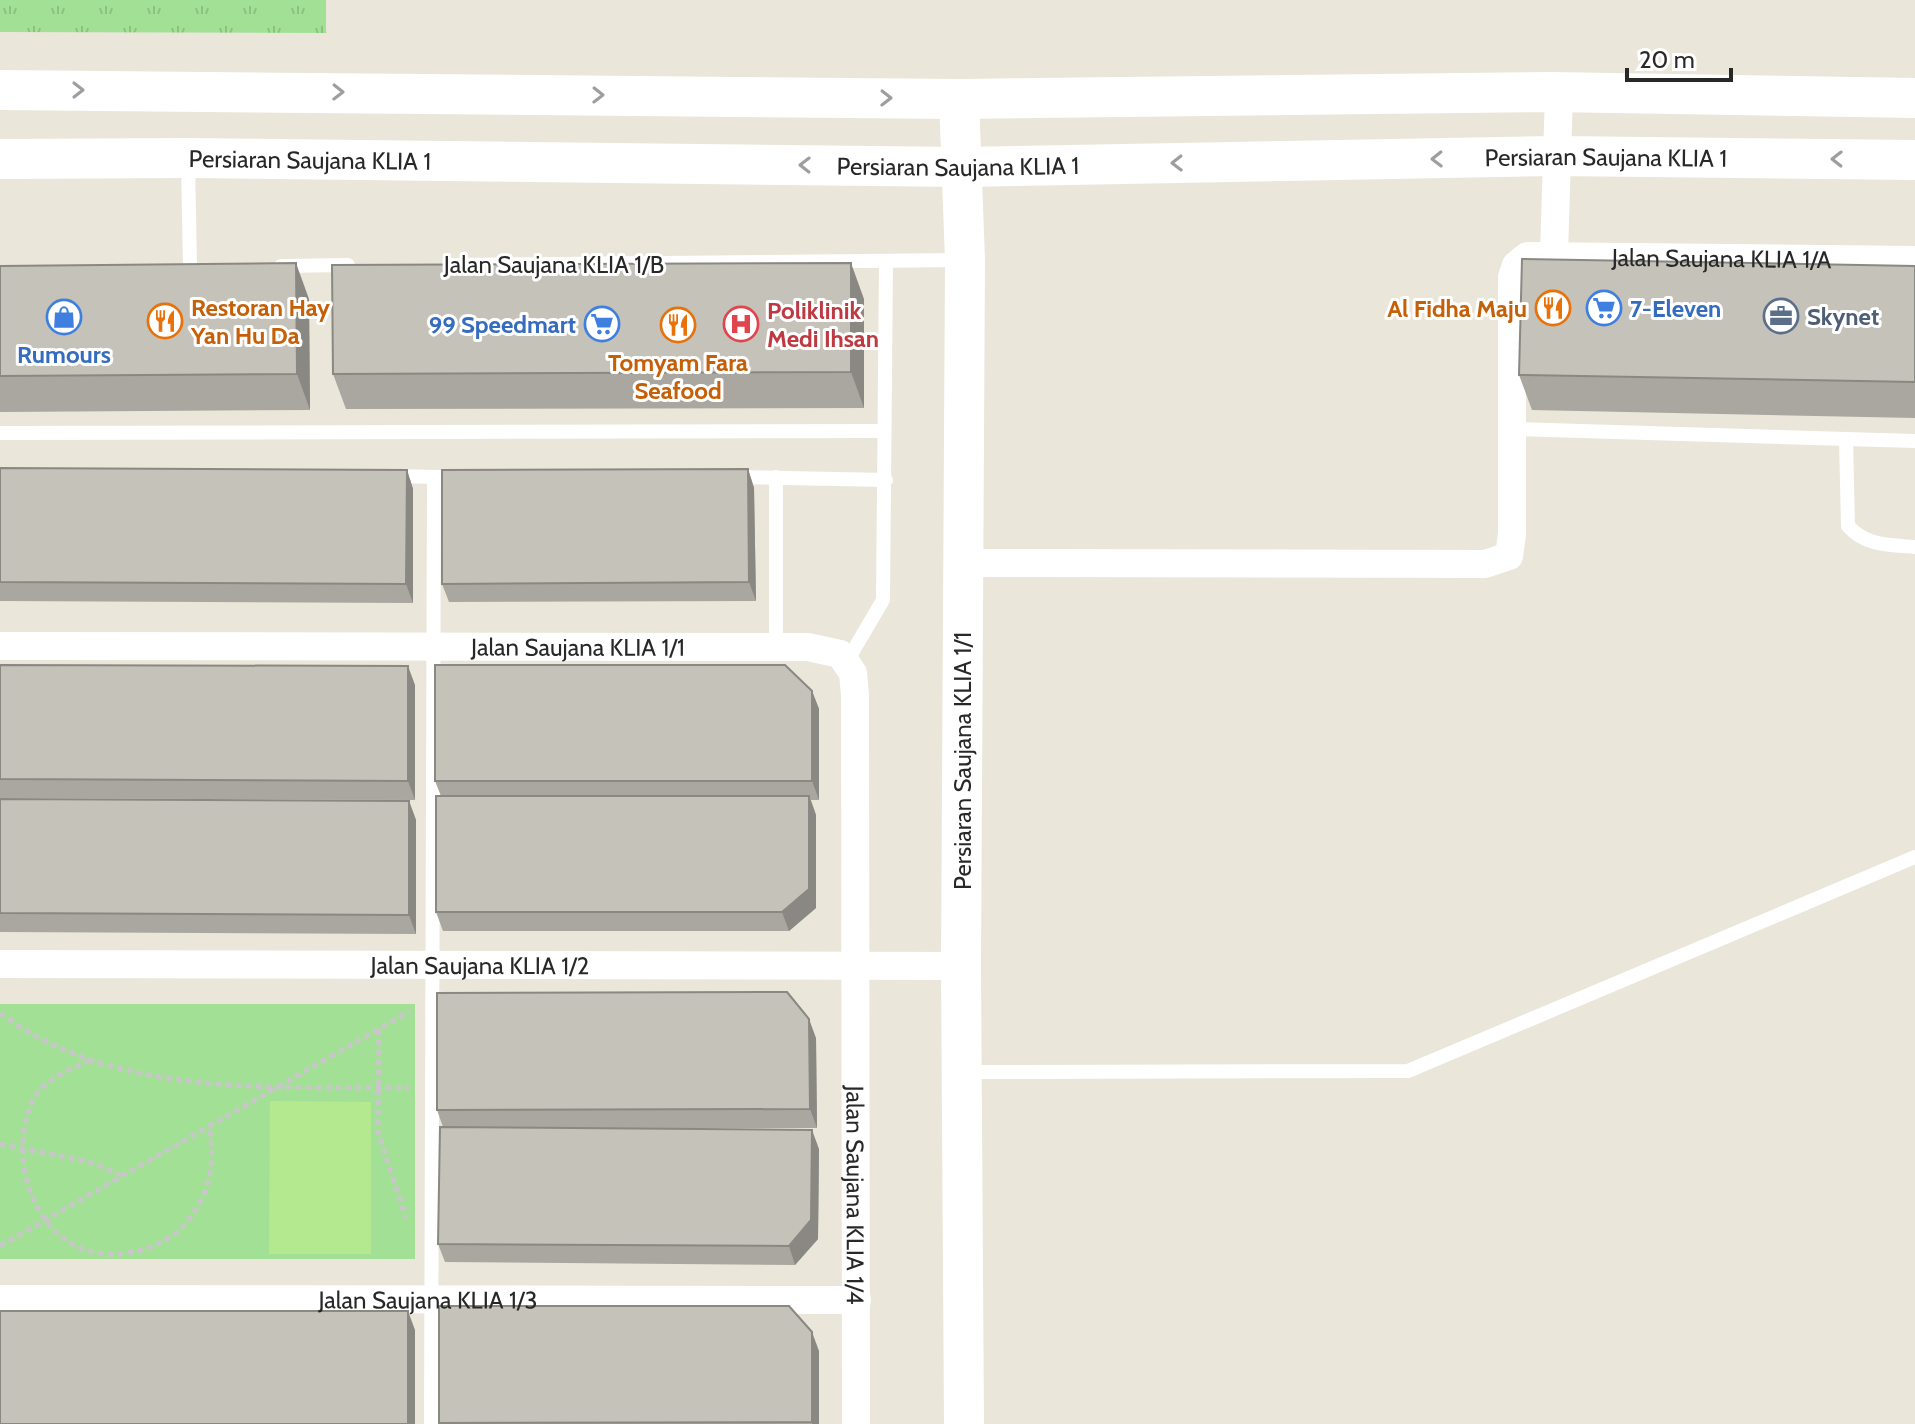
<svg xmlns="http://www.w3.org/2000/svg" width="1915" height="1424" viewBox="0 0 1915 1424" font-family="Cabin,sans-serif">
	<style>
		.grass { fill: url(#grass-tufts) }
		.park { fill: #a2e195 }
		.pitch { fill: #b5e990 }
		.lines { fill: none; stroke-linecap: round; stroke-linejoin: round }
		.path { stroke: #c7c7c7; stroke-width: 5; stroke-dasharray: 6 4; stroke-linecap: butt }
		.lane { stroke: #fff; stroke-width: 14 }
		.street { stroke: #fff; stroke-width: 28 }
		.secondary { stroke: #fff; stroke-width: 40 }
		.wall { fill: #a9a79f }
		.shaded-wall { fill: #8a8882 }
		.building { fill: #c5c2b9; stroke: #8a8882; stroke-width: 2 }
		.oneway { stroke: #9e9e9e }
		.labels { text-anchor: middle; dominant-baseline: central; stroke-width: 6; stroke-linejoin: round; paint-order: stroke }
		.street-label { font-size: 24px; fill: #282828; stroke: #fff }
		.food-label { font-size: 24px; font-weight: bold; fill: #c56008; stroke: #fff; text-anchor: start }
		.shop-label { font-size: 24px; font-weight: bold; fill: #366cbe; stroke: #fff; text-anchor: start }
		.health-label { font-size: 24px; font-weight: bold; fill: #be3a42; stroke: #fff; text-anchor: start }
		.service-label { font-size: 24px; font-weight: bold; fill: #4e5e75; stroke: #fff; text-anchor: start }
	</style>
	<defs>
		<pattern id="grass-tufts" width="24" height="20" patternUnits="userSpaceOnUse" patternTransform="scale(2)"><rect width="24" height="20" fill="#a2e195"/><path d="M3 7l-1-3M5 7V3M7 7l1-3M15 17l-1-3M17 17v-4M19 17l1-3" fill="none" stroke="#8cc180"/></pattern>
	</defs>
	<rect width="100%" height="100%" fill="#eae6d9"/>
	<polygon class="grass" points="0,0 326,0 326,33 0,32"/>
	<rect class="park" x="0" y="1004" width="415" height="255"/>
	<polygon class="pitch" points="270,1101 371,1102 371,1254 269,1254"/>
	<g class="lines">
		<g class="path">
			<path d="M0,1013c115,86 273,73 410,75"/>
			<polyline points="379,1029 378,1132 406,1218"/>
			<path d="M90,1061c-21,8 -42,17 -56,36 -34,72 12,174 99,155 20,-4 39,-13 53,-29 24,-29 30,-60 23,-97"/>
			<polyline points="0,1144 90,1162 121,1175"/>
			<polyline points="0,1246 410,1011"/>
		</g>
		<g class="lane">
			<polyline points="188,162 190,267"/>
			<polyline points="449,265 964,260"/>
			<polyline points="281,266 348,265"/>
			<polyline points="1512,429 1915,441"/>
			<polyline points="0,433 884,431"/>
			<path d="M1846,439l2,87c18,20 41,19 67,21"/>
			<polyline points="392,476 440,477"/>
			<polyline points="732,477 886,480"/>
			<polyline points="776,477 776,647"/>
			<polyline points="846,663 883,600 886,261"/>
			<polyline points="963,1072 1408,1071 1915,857"/>
			<polyline points="431,1424 434,477"/>
		</g>
		<g class="street">
			<polyline points="1554,254 1559,93"/>
			<path id="s1" d="M963,563l522,1 24,-8 3,-22v-257l4,-12 11,-9 388,4"/>
			<path id="s2" d="M0,646l808,1 32,7 13,19 2,22 1,729"/>
			<path id="s3" d="M0,964l961,2"/>
			<path id="s4" d="M0,1299l857,1"/>
		</g>
		<g class="secondary">
			<polyline points="0,90 959,99 1550,92 1915,98"/>
			<polyline points="959,99 965,260 961,966 964,1424"/>
			<path id="s5" d="M0,159l188,-1 773,9 596,-11 358,4"/>
		</g>
	</g>
	<g class="wall">
		<polygon points="0,266 309,299 310,410 0,412"/>
		<polygon points="1915,266 1915,418 1532,410 1519,375"/>
		<polygon points="864,299 864,408 346,409 333,374"/>
		<polygon points="0,468 407,470 413,489 413,603 0,601"/>
		<polygon points="748,469 754,488 756,601 449,602 442,584"/>
		<polygon points="0,665 415,685 415,800 0,798"/>
		<polygon points="812,691 819,709 819,800 811,800 816,815 816,908 789,931 443,931 436,912 441,796 435,781"/>
		<polygon points="0,799 409,801 416,820 416,934 0,932"/>
		<polygon points="816,1038 817,1128 612,1128 819,1149 818,1239 795,1265 445,1262 438,1244 443,1127 437,1110"/>
		<polygon points="819,1351 819,1424 439,1424 439,1423"/>
	</g>
	<g class="shaded-wall">
		<polygon points="296,263 309,299 310,410 297,374"/>
		<polygon points="851,263 864,299 864,408 851,372"/>
		<polygon points="748,469 754,488 756,601 749,582"/>
		<polygon points="407,470 413,489 413,603 406,584"/>
		<polygon points="408,666 415,685 415,800 408,781"/>
		<polygon points="812,691 819,709 819,800 812,781"/>
		<polygon points="809,796 816,815 816,908 789,931 782,912"/>
		<polygon points="409,801 416,820 416,934 409,915"/>
		<polygon points="809,1019 816,1038 817,1128 810,1109"/>
		<polygon points="812,1130 819,1149 818,1239 795,1265 789,1246"/>
		<polygon points="408,1311 415,1330 415,1424 408,1424"/>
		<polygon points="812,1332 819,1351 819,1424 812,1424"/>
	</g>
	<g class="building">
		<polygon points="1522,259 1915,266 1915,382 1519,375"/>
		<polygon points="296,263 297,374 0,376 0,266"/>
		<polygon points="851,263 851,372 333,374 332,265"/>
		<polygon points="0,468 407,470 406,584 0,582"/>
		<polygon points="748,469 749,582 442,584 442,470"/>
		<polygon points="0,665 408,666 408,781 0,779"/>
		<polygon points="435,665 785,665 812,691 812,781 435,781"/>
		<polygon points="436,796 809,796 809,889 782,912 436,912"/>
		<polygon points="0,799 409,801 409,915 0,913"/>
		<polygon points="787,992 809,1019 810,1109 437,1110 437,993"/>
		<polygon points="440,1127 812,1130 811,1220 789,1246 438,1244"/>
		<polygon points="439,1306 789,1306 812,1332 812,1422 439,1423"/>
		<rect x="0" y="1311" width="408" height="113"/>
	</g>
	<defs><path id="oneway-chevron" d="M-2-3.5L2.5 0L-2 3.5" fill="none" stroke-width="1.6" stroke-linecap="round" stroke-linejoin="round" transform="scale(2)"/></defs>
	<g class="oneway">
		<use href="#oneway-chevron" transform="translate(78 90)"/>
		<use href="#oneway-chevron" transform="translate(338 92) rotate(1)"/>
		<use href="#oneway-chevron" transform="translate(598 95) rotate(1)"/>
		<use href="#oneway-chevron" transform="translate(886 98) rotate(1)"/>
		<use href="#oneway-chevron" transform="translate(1437 159) rotate(179)"/>
		<use href="#oneway-chevron" transform="translate(1837 159) rotate(-179)"/>
		<use href="#oneway-chevron" transform="translate(1177 163) rotate(179)"/>
		<use href="#oneway-chevron" transform="translate(805 165) rotate(-179)"/>
	</g>
	<defs>
		<g id="restaurant-ring" transform="scale(1.8)"><circle r="9.5" fill="#fff" stroke="#e8710a" stroke-width="1.5"/><path d="M-5-6h1v4h1v-4h1v4h1v-4h1v5L-1.5 .5V6h-2V.5L-5-1ZM5-6V6H3V1.5H1.5Q1.5-4 5-6Z" fill="#e8710a"/></g>
		<g id="supermarket-ring" transform="scale(1.8)"><circle r="9.5" fill="#fff" stroke="#3f7fe0" stroke-width="1.5"/><path d="M-6-5.5h2.5l.6 2H6L4.5 2H-2.5L-4.4-4H-6ZM-1.5 3.2a1.3 1.3 0 1 0 .1 0ZM3 3.2a1.3 1.3 0 1 0 .1 0Z" fill="#3f7fe0"/></g>
		<g id="office-ring" transform="scale(1.8)"><circle r="9.5" fill="#fff" stroke="#5c6f8a" stroke-width="1.5"/><path d="M-6-3h4V-5.5h4V-3h4V5H-6ZM-1-4.5V-3h2v-1.5ZM-6 0V1H6V0Z" fill="#5c6f8a"/></g>
		<g id="shop-ring" transform="scale(1.8)"><circle r="9.5" fill="#fff" stroke="#3f7fe0" stroke-width="1.5"/><path d="M-5-2.5h2.3a2.7 3.5 0 0 1 5.4 0H5L5.5 6h-11ZM-1.5-2.5h3a1.5 2.3 0 0 0-3 0Z" fill="#3f7fe0"/></g>
		<g id="hospital-ring" transform="scale(1.8)"><circle r="9.5" fill="#fff" stroke="#e0444e" stroke-width="1.5"/><path d="M-5-5h3v3.5h4V-5h3V5h-3V1.5h-4V5h-3Z" fill="#e0444e"/></g>
	</defs>
	<g fill-rule="evenodd">
		<use href="#restaurant-ring" x="1553" y="308"/>
		<use href="#supermarket-ring" x="1604" y="308"/>
		<use href="#office-ring" x="1781" y="316"/>
		<use href="#shop-ring" x="64" y="317"/>
		<use href="#restaurant-ring" x="165" y="321"/>
		<use href="#supermarket-ring" x="602" y="324"/>
		<use href="#hospital-ring" x="741" y="324"/>
		<use href="#restaurant-ring" x="678" y="325"/>
	</g>
	<g class="labels">
		<g class="street-label">
			<text stroke="none"><textPath href="#s5" startOffset="1606">Persiaran Saujana KLIA 1</textPath></text>
			<text stroke="none"><textPath href="#s5" startOffset="310">Persiaran Saujana KLIA 1</textPath></text>
			<text stroke="none"><textPath href="#s5" startOffset="958">Persiaran Saujana KLIA 1</textPath></text>
			<text stroke="none"><textPath href="#s1" startOffset="1048">Jalan Saujana KLIA 1/A</textPath></text>
			<text x="554" y="264">Jalan Saujana KLIA 1/B</text>
			<text stroke="none"><textPath href="#s2" startOffset="578">Jalan Saujana KLIA 1/1</textPath></text>
			<text transform="translate(962 761) rotate(-90)">Persiaran Saujana KLIA 1/1</text>
			<text stroke="none"><textPath href="#s3" startOffset="480">Jalan Saujana KLIA 1/2</textPath></text>
			<text stroke="none"><textPath href="#s2" startOffset="1386">Jalan Saujana KLIA 1/4</textPath></text>
			<text stroke="none"><textPath href="#s4" startOffset="428">Jalan Saujana KLIA 1/3</textPath></text>
		</g>
		<g class="food-label">
			<text x="191" y="307">Restoran Hay<tspan x="191" dy="28">Yan Hu Da</tspan></text>
			<text x="1527" y="308" text-anchor="end">Al Fidha Maju</text>
			<text x="678" y="362" text-anchor="middle">Tomyam Fara<tspan x="678" dy="28">Seafood</tspan></text>
		</g>
		<g class="shop-label">
			<text x="1630" y="308">7-Eleven</text>
			<text x="576" y="324" text-anchor="end">99 Speedmart</text>
			<text x="64" y="354" text-anchor="middle">Rumours</text>
		</g>
		<g class="health-label">
			<text x="767" y="310">Poliklinik<tspan x="767" dy="28">Medi Ihsan</tspan></text>
		</g>
		<g class="service-label">
			<text x="1807" y="316">Skynet</text>
		</g>
	</g>
	<path d="M1627 68v12h104v-12" fill="none" stroke="#282828" stroke-width="4"/>
	<text x="1639" y="68" font-size="24" fill="#282828" stroke="#ffffff" stroke-width="6" paint-order="stroke">20 m</text>
</svg>
